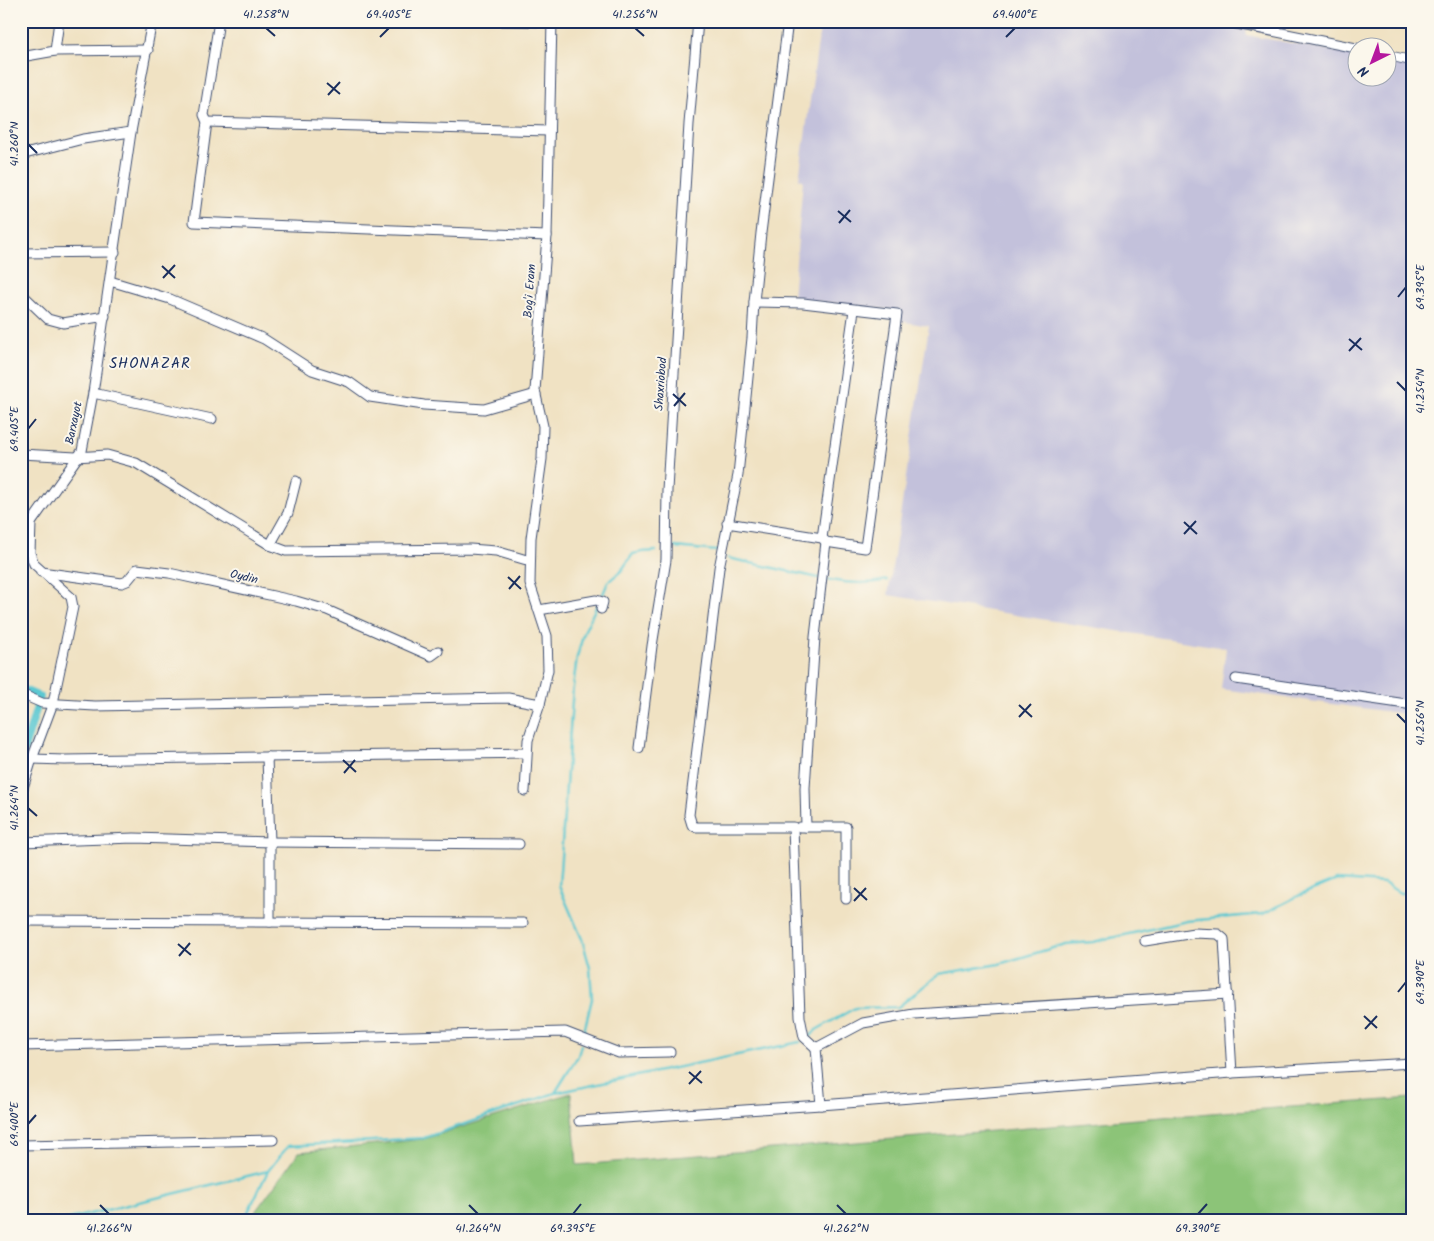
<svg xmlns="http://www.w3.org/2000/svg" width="1434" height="1241" viewBox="0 0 1434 1241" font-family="Kalam,sans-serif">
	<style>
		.industrial { fill: #c3c1db }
		.green { fill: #8cc478; stroke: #547a6b }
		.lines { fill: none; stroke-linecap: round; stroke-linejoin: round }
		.stream { stroke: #5bc8d1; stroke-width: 2.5 }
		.canal { stroke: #5bc8d1; stroke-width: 8 }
		.minor-casing { stroke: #3b4a6d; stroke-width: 11 }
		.minor { stroke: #fff; stroke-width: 9 }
		.ticks { fill: none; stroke: #1b2f5e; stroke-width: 2 }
		.labels { text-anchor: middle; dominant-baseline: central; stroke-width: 4; stroke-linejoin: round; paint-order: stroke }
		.street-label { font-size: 12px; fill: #1b2f5e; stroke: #fbf7ec }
		.quarter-label { font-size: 15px; letter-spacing: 1px; fill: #1b2f5e; stroke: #fbf7ec }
		.neatline { fill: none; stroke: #1b2f5e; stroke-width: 2 }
		.ticks-label { font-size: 12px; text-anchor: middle; fill: #1b2f5e }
	</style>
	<rect width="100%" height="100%" fill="#fbf7ec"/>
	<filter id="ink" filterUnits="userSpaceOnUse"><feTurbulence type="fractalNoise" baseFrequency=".02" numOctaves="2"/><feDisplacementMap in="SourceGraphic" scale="10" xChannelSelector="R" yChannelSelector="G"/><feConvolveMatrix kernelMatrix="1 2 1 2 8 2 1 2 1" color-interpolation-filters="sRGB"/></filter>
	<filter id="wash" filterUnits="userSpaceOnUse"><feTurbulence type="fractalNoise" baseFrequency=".0096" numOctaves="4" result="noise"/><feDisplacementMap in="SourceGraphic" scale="20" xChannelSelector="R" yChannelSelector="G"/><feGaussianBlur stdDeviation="1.12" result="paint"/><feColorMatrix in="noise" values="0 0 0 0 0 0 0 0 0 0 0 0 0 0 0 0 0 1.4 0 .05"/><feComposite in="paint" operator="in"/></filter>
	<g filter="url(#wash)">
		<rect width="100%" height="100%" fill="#f0e2c3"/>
		<polygon class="industrial" points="821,21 1248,21 1246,35 1356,55 1356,78 1386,78 1387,61 1413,66 1413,715 1221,689 1226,648 888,595 929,326 900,321 901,311 793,298 803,180 799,179"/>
		<polygon class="green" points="571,1093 577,1165 1223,1112 1413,1098 1413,1220 249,1220 299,1152 424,1139"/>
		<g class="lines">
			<g class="stream">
				<polyline points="675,547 717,551"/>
				<polyline points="728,558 819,578"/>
				<path d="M825,579c20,4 42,6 62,1"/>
				<polyline points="603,594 608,582 621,571 633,554 642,552 656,551"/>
				<polyline points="584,1031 592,999 590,968 582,939 559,886 573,687 577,657 584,632 597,605"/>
				<polyline points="811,1036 816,1030 855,1008 898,1007 939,974 999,964 1066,944 1093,942 1187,921 1263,914 1300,895 1337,880 1384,883 1400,893 1413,893"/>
				<polyline points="555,1093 578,1056 581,1045"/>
				<polyline points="65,1220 268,1171"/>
				<polyline points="244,1220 268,1171 288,1146 424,1138 555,1093 800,1042"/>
			</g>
			<polyline class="canal" points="21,689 40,697 21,759"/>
		</g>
	</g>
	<g filter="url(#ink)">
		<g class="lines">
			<g class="minor-casing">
				<g id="minor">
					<polyline points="219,21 204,115 207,122 194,222 547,236"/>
					<polyline points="497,21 552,22"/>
					<polyline points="788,21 761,233 754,302 752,338 738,475 719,568 689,815 692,825 696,827 793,827 800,1017 804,1037 816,1048"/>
					<polyline points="1222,21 1356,48"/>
					<polyline points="55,51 59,21"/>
					<polyline points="1386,55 1413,61"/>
					<polyline points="21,57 55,51 148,50"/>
					<polyline points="207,122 549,131"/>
					<polyline points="21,155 83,139 131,132"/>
					<polyline points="21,253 115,252"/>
					<polyline points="110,281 170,299 264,339 312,370 349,382 370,397 424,405 484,409 536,394"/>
					<polyline points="21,298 26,298 48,319 63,323 105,316"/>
					<polyline points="93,393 212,419"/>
					<polyline points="21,454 76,457 107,455 136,463 270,545 286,551 470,549 496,551 530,561"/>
					<polyline points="727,523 822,538 826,542 865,548 897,314 803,303 754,302"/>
					<polyline points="21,528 31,523"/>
					<polyline points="822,538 854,310"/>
					<polyline points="270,545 288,513 296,481"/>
					<polyline points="41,572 122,583 127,581 137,569 169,573 296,601 327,610 431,656 438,651"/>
					<polyline points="539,610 596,600 603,602 601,609"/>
					<polyline points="1236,679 1413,705"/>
					<polyline points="21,694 42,703 95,706 508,698 540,704"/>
					<polyline points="639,748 652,646 666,560 667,490 689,124 698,21"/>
					<polyline points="267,757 270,842 270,922"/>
					<polyline points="32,759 65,760 526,753"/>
					<polyline points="525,791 528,740 540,704 548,670 547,636 530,584 531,538 542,459 543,426 535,391 547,236 552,21"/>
					<polyline points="21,794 32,759 53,703 73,607 71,597 34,564 30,553 31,523 82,451 93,393 131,132 152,21"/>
					<polyline points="800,827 846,827 846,899"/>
					<polyline points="806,827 805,788 815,637 826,542"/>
					<polyline points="21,842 134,838 270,842 519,844"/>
					<polyline points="21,921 523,923"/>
					<polyline points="1145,941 1194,933 1218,934 1224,939 1232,1073"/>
					<polyline points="21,1046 565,1032 619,1053 670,1052"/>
					<polyline points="821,1105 816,1048 863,1023 914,1014 1228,994"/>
					<polyline points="579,1121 821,1105 1232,1073 1413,1063"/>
					<polyline points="21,1145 273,1140"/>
				</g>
			</g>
			<use href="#minor" class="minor"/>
		</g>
	</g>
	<path class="ticks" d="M266,28l9,8M635,28l9,8M380,37l9,-9M1006,37l9,-9M327,83l13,11M328,95l12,-13M28,144l9,9M838,211l13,11M839,223l11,-13M162,266l13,12M163,278l12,-13M1398,297l8,-10M1349,339l13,11M1349,351l12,-13M1397,382l9,9M673,394l13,12M674,406l11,-13M28,429l8,-10M1184,522l13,12M1184,534l12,-13M508,577l13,12M509,589l11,-13M1019,705l13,12M1397,714l9,9M1019,717l12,-13M343,760l13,12M344,773l11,-13M28,808l9,8M854,888l13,12M854,901l12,-13M178,944l13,11M179,956l11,-13M1398,992l8,-10M1364,1016l13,12M1365,1029l12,-13M689,1072l13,11M689,1084l12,-13M28,1124l8,-9M100,1205l9,9M469,1205l9,9M837,1205l9,9M573,1214l8,-10M1198,1214l9,-10"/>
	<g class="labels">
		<g class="street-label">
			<text transform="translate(530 291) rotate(-86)">Bog'i Eram</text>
			<text transform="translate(661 384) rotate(-86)">Shaxriobod</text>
			<text transform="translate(74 423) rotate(-78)">Barxayot</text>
			<text transform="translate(244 577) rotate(13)">Oydin</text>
		</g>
		<g class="quarter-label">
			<text x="150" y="364">SHONAZAR</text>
		</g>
	</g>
	<rect width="1434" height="1241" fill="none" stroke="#fbf7ec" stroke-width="55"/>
	<g transform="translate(1372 62) rotate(222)"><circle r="24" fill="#fbf7ec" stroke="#a1a7b3"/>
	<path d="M0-4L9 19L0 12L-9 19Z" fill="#b5179e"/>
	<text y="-8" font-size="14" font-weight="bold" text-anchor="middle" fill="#1b2f5e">N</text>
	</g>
	<rect x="28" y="28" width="1378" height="1186" class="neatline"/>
	<g class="ticks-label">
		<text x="266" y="18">41.258°N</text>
		<text x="389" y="18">69.405°E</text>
		<text x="635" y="18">41.256°N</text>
		<text x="1015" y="18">69.400°E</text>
		<text transform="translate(14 144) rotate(-90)" y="4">41.260°N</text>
		<text transform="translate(1420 287) rotate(-90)" y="4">69.395°E</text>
		<text transform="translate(1420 391) rotate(-90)" y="4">41.254°N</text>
		<text transform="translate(14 429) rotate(-90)" y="4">69.405°E</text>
		<text transform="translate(1420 723) rotate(-90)" y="4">41.256°N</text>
		<text transform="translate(14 808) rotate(-90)" y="4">41.264°N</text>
		<text transform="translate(1420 982) rotate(-90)" y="4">69.390°E</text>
		<text transform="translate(14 1124) rotate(-90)" y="4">69.400°E</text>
		<text x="109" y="1232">41.266°N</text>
		<text x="478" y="1232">41.264°N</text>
		<text x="573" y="1232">69.395°E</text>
		<text x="846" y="1232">41.262°N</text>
		<text x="1198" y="1232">69.390°E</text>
	</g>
</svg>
